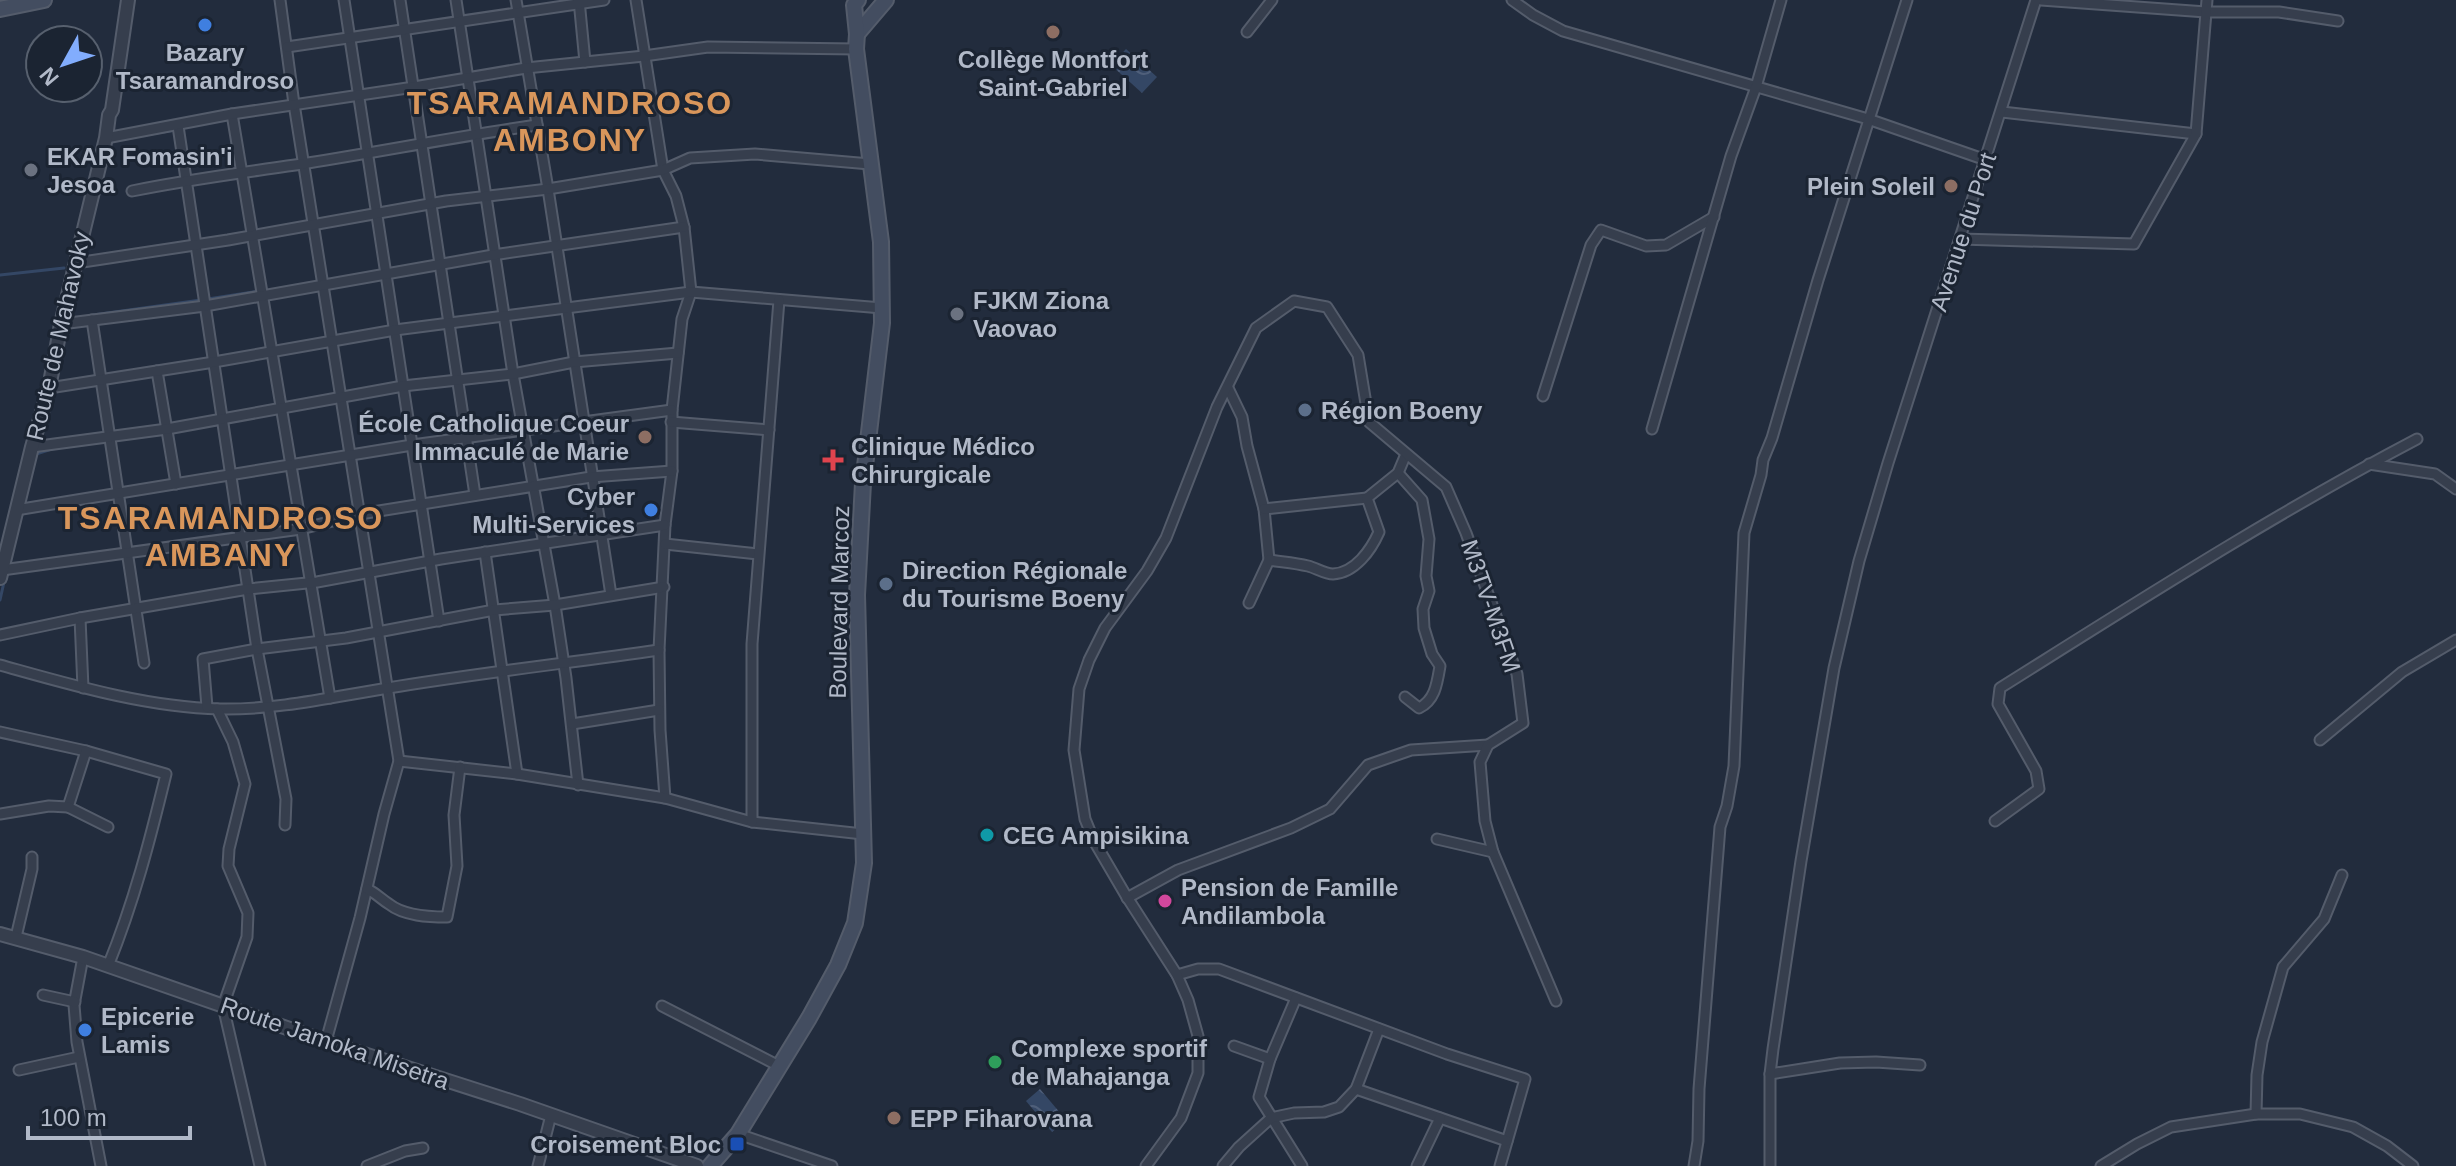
<svg xmlns="http://www.w3.org/2000/svg" width="2456" height="1166" viewBox="0 0 2456 1166" font-family="Arial,sans-serif">
	<style>
		.water { fill: url(#water-waves) }
		.lines { fill: none; stroke-linecap: round; stroke-linejoin: round }
		.stream { stroke: #344765; stroke-width: 3 }
		.minor-casing { stroke: #545c6b; stroke-width: 13 }
		.tertiary-casing { stroke: #545c6b; stroke-width: 16 }
		.secondary-casing { stroke: #545c6b; stroke-width: 18 }
		.minor { stroke: #363e4d; stroke-width: 9 }
		.tertiary { stroke: #363e4d; stroke-width: 12 }
		.secondary { stroke: #434d60; stroke-width: 14 }
		.shop-dot { fill: #3f7fe0; stroke: #1b2432; stroke-width: 3 }
		.education-dot { fill: #8d6e63; stroke: #1b2432; stroke-width: 3 }
		.worship-dot { fill: #6b7280; stroke: #1b2432; stroke-width: 3 }
		.service-dot { fill: #5c6f8a; stroke: #1b2432; stroke-width: 3 }
		.health-dot { fill: #e0444e; stroke: #1b2432; stroke-width: 3 }
		.culture-dot { fill: #0f9aa8; stroke: #1b2432; stroke-width: 3 }
		.hotel-dot { fill: #d1479c; stroke: #1b2432; stroke-width: 3 }
		.leisure-dot { fill: #2e9e5b; stroke: #1b2432; stroke-width: 3 }
		.transit-dot { fill: #1a4fb4; stroke: #1b2432; stroke-width: 3 }
		.labels { text-anchor: middle; dominant-baseline: central; stroke-width: 6; stroke-linejoin: round; paint-order: stroke }
		.poi-label { font-size: 24px; font-weight: bold; fill: #b1b9c8; stroke: #1b2432; text-anchor: start }
		.street-label { font-size: 24px; fill: #b1b9c8; stroke: #1b2432 }
		.district-label { font-size: 32px; font-weight: bold; letter-spacing: 2px; fill: #d9965b; stroke: #1b2432 }
	</style>
	<defs>
		<pattern id="water-waves" width="16" height="10" patternUnits="userSpaceOnUse" patternTransform="scale(2)"><rect width="16" height="10" fill="#344765"/><path d="M0 5q4-4 8 0t8 0" fill="none" stroke="#4f5f7a"/></pattern>
	</defs>
	<rect width="100%" height="100%" fill="#222c3d"/>
	<g class="water">
		<polygon points="1126,49 1157,77 1142,93 1111,65"/>
		<polygon points="1040,1089 1066,1120 1052,1132 1026,1101"/>
	</g>
	<g class="lines">
		<g class="stream">
			<polyline points="139,136 175,130"/>
			<polyline points="0,275 64,268"/>
			<polyline points="208,299 260,291"/>
			<polyline points="93,315 201,300"/>
			<polyline points="36,454 55,448"/>
			<polyline points="0,600 4,582"/>
		</g>
		<g class="minor-casing">
			<g id="minor">
				<polyline points="280,0 294,104 399,761 384,814 360,918 326,1041"/>
				<polyline points="344,0 439,621"/>
				<polyline points="400,0 475,495"/>
				<polyline points="456,0 513,374 555,605 566,678 578,785"/>
				<polyline points="516,0 548,189 611,595"/>
				<polyline points="579,0 585,62"/>
				<polyline points="636,0 663,170 676,196 684,227 691,292 682,319 672,410 672,471 665,525 659,650 660,730 665,798"/>
				<polyline points="1512,0 1533,15 1563,31 1868,119 1986,160"/>
				<polyline points="2041,0 2206,12 2279,12 2338,21"/>
				<polyline points="1247,32 1272,0"/>
				<polyline points="287,47 604,0"/>
				<polyline points="2002,112 2196,134"/>
				<polyline points="232,114 330,698"/>
				<polyline points="178,126 257,649 286,799 285,825"/>
				<polyline points="106,138 232,114 414,87 526,68 644,56 708,47 856,49"/>
				<path d="M132,191c58,-12 117,-19 176,-28 76,-12 152,-27 229,-38"/>
				<polyline points="1960,239 2134,244 2196,134 2207,0"/>
				<polyline points="76,263 228,240 446,201 548,189 663,170 690,158 755,154 870,164"/>
				<polyline points="92,320 144,663"/>
				<polyline points="61,324 205,306 493,255 684,227"/>
				<polyline points="157,371 176,484"/>
				<polyline points="49,388 214,362 395,330 691,292 882,308"/>
				<polyline points="1228,388 1242,417 1247,446 1264,509 1269,560"/>
				<polyline points="1543,396 1591,245 1601,230 1646,246 1666,245 1714,217"/>
				<polyline points="671,422 769,430"/>
				<polyline points="1652,429 1731,156 1756,87 1781,0"/>
				<polyline points="32,447 167,429 403,386 513,374 574,362 678,353"/>
				<polyline points="2369,464 2435,474 2456,489"/>
				<path d="M1398,473l24,27 7,39 -3,37 3,15 -6,18 1,19 8,26 8,12c-3,18 -5,34 -21,42l-14,-11"/>
				<polyline points="1264,509 1367,498"/>
				<polyline points="16,510 412,445 672,410"/>
				<polyline points="665,544 758,554"/>
				<polyline points="485,552 517,774"/>
				<polyline points="2,570 301,529 360,514 591,477 672,471"/>
				<path d="M1249,603l20,-43c13,2 26,3 39,6 8,2 17,8 25,8 22,-1 38,-24 46,-42l-12,-34 31,-25 8,-19"/>
				<polyline points="80,618 83,688"/>
				<polyline points="0,635 80,618 248,589 317,582 441,559 665,525"/>
				<path d="M0,665c72,20 145,42 220,44 57,1 112,-12 168,-21 90,-15 181,-25 271,-38"/>
				<polyline points="207,707 203,659 257,649 346,638 494,610 555,605 664,587"/>
				<polyline points="217,709 233,742 245,784 229,849 228,866 248,913 247,937 223,1006 260,1166"/>
				<polyline points="572,724 659,710"/>
				<path d="M0,732l86,19 80,23c-16,66 -32,128 -58,192"/>
				<polyline points="2320,740 2402,672 2456,640"/>
				<polyline points="399,761 517,774 665,798 752,822 863,834"/>
				<polyline points="68,807 86,751"/>
				<polyline points="0,814 49,806 68,807 108,827"/>
				<path d="M1995,821l44,-32 -3,-18 -38,-67 2,-16c137,-86 274,-174 417,-249"/>
				<polyline points="752,822 752,644 779,300"/>
				<polyline points="1437,839 1493,852"/>
				<path d="M367,889c9,4 14,10 22,15 15,12 40,13 58,13l10,-51 -3,-51 6,-48"/>
				<polyline points="1127,898 1178,870 1291,828 1330,809 1368,765 1411,750 1488,745"/>
				<polyline points="16,937 32,869 32,857"/>
				<polyline points="83,957 74,1005 77,1042 101,1166"/>
				<polyline points="1177,975 1198,969 1219,969 1447,1054 1525,1079 1500,1166"/>
				<polyline points="43,995 75,1002"/>
				<polyline points="1296,998 1270,1059 1259,1097 1302,1166"/>
				<polyline points="662,1006 779,1066"/>
				<polyline points="1234,1046 1270,1059"/>
				<polyline points="19,1070 79,1057"/>
				<polyline points="1770,1074 1840,1063 1876,1062 1920,1065"/>
				<polyline points="1356,1089 1507,1141"/>
				<polyline points="2256,1114 2257,1075 2262,1042 2283,967 2324,919 2342,875"/>
				<polyline points="738,1134 832,1166"/>
				<polyline points="367,1166 405,1151 423,1148"/>
				<polyline points="538,1166 551,1115"/>
				<polyline points="1146,1166 1181,1118 1198,1073 1198,1036 1188,1000 1177,975 1125,894 1094,841 1085,819 1074,750 1079,689 1089,660 1105,628 1147,571 1166,538 1217,407 1256,328 1294,301 1327,307 1358,355 1369,422 1446,487 1466,533 1517,674 1523,723 1488,745 1480,762 1485,821 1493,852 1556,1001"/>
				<polyline points="1223,1166 1239,1147 1271,1118 1294,1113 1324,1112 1339,1107 1356,1089 1379,1029"/>
				<polyline points="1417,1166 1440,1118"/>
				<polyline points="1694,1166 1698,1141 1699,1089 1720,827 1727,806 1734,766 1744,533 1761,475 1763,460 1772,438 1818,280 1907,0"/>
				<polyline points="1770,1166 1770,1074 1773,1049 1801,861 1834,668 1859,561 1888,463 2036,0"/>
				<polyline points="2101,1166 2137,1144 2171,1127 2256,1114 2300,1114 2353,1127 2387,1146 2413,1166"/>
			</g>
		</g>
		<g class="tertiary-casing">
			<g id="tertiary">
				<polyline points="0,578 32,447 49,388 61,324 106,138 109,115 112,110 128,0"/>
				<polyline points="0,934 83,957 330,1043 520,1104 697,1166"/>
			</g>
		</g>
		<g class="secondary-casing">
			<g id="secondary">
				<polyline points="0,9 44,0"/>
				<polyline points="857,34 886,0"/>
				<polyline points="710,1166 738,1134 809,1018 838,965 855,923 864,863 857,595 863,483 882,323 881,242 856,49 857,34 854,5 858,0"/>
			</g>
		</g>
		<use href="#minor" class="minor"/>
		<use href="#tertiary" class="tertiary"/>
		<use href="#secondary" class="secondary"/>
	</g>
	<g class="shop-dot">
		<circle cx="205" cy="25" r="8"/>
		<circle cx="651" cy="510" r="8"/>
		<circle cx="85" cy="1030" r="8"/>
	</g>
	<g class="education-dot">
		<circle cx="1053" cy="32" r="8"/>
		<circle cx="1951" cy="186" r="8"/>
		<circle cx="645" cy="437" r="8"/>
		<circle cx="894" cy="1118" r="8"/>
	</g>
	<g class="worship-dot">
		<circle cx="31" cy="170" r="8"/>
		<circle cx="957" cy="314" r="8"/>
	</g>
	<g class="service-dot">
		<circle cx="1305" cy="410" r="8"/>
		<circle cx="886" cy="584" r="8"/>
	</g>
	<path class="health-dot" d="M829 448h8v8h8v8h-8v8h-8v-8h-8v-8h8z"/>
	<circle class="culture-dot" cx="987" cy="835" r="8"/>
	<circle class="hotel-dot" cx="1165" cy="901" r="8"/>
	<circle class="leisure-dot" cx="995" cy="1062" r="8"/>
	<rect class="transit-dot" x="729" y="1136" width="16" height="16" rx="4"/>
	<g class="labels">
		<g class="poi-label">
			<text x="205" y="52" text-anchor="middle">Bazary<tspan x="205" dy="28">Tsaramandroso</tspan></text>
			<text x="1053" y="59" text-anchor="middle">Collège Montfort<tspan x="1053" dy="28">Saint-Gabriel</tspan></text>
			<text x="47" y="156">EKAR Fomasin'i<tspan x="47" dy="28">Jesoa</tspan></text>
			<text x="1935" y="186" text-anchor="end">Plein Soleil</text>
			<text x="973" y="300">FJKM Ziona<tspan x="973" dy="28">Vaovao</tspan></text>
			<text x="1321" y="410">Région Boeny</text>
			<text x="629" y="423" text-anchor="end">École Catholique Coeur<tspan x="629" dy="28">Immaculé de Marie</tspan></text>
			<text x="851" y="446">Clinique Médico<tspan x="851" dy="28">Chirurgicale</tspan></text>
			<text x="635" y="496" text-anchor="end">Cyber<tspan x="635" dy="28">Multi-Services</tspan></text>
			<text x="902" y="570">Direction Régionale<tspan x="902" dy="28">du Tourisme Boeny</tspan></text>
			<text x="1003" y="835">CEG Ampisikina</text>
			<text x="1181" y="887">Pension de Famille<tspan x="1181" dy="28">Andilambola</tspan></text>
			<text x="101" y="1016">Epicerie<tspan x="101" dy="28">Lamis</tspan></text>
			<text x="1011" y="1048">Complexe sportif<tspan x="1011" dy="28">de Mahajanga</tspan></text>
			<text x="910" y="1118">EPP Fiharovana</text>
			<text x="721" y="1144" text-anchor="end">Croisement Bloc</text>
		</g>
		<g class="street-label">
			<text transform="translate(1963 232) rotate(-72)">Avenue du Port</text>
			<text transform="translate(58 336) rotate(-77)">Route de Mahavoky</text>
			<text transform="translate(839 602) rotate(-89)">Boulevard Marcoz</text>
			<text transform="translate(1491 606) rotate(71)">M3TV-M3FM</text>
			<text transform="translate(335 1043) rotate(19)">Route Jamoka Misetra</text>
		</g>
		<g class="district-label">
			<text x="570" y="103">TSARAMANDROSO<tspan x="570" dy="37">AMBONY</tspan></text>
			<text x="221" y="518">TSARAMANDROSO<tspan x="221" dy="37">AMBANY</tspan></text>
		</g>
	</g>
	<g transform="translate(64 64) rotate(230)"><circle r="38" fill="#1b2432" stroke="#57606e" stroke-width="2"/>
	<path d="M0-6L14 30L0 20L-14 30Z" fill="#82adfd"/>
	<text y="-12" font-size="22" font-weight="bold" text-anchor="middle" fill="#b1b9c8">N</text>
	</g>
	<path d="M28 1126v12h162v-12" fill="none" stroke="#b1b9c8" stroke-width="4"/>
	<text x="40" y="1126" font-size="24" fill="#b1b9c8" stroke="#1b2432" stroke-width="6" paint-order="stroke">100 m</text>
</svg>
